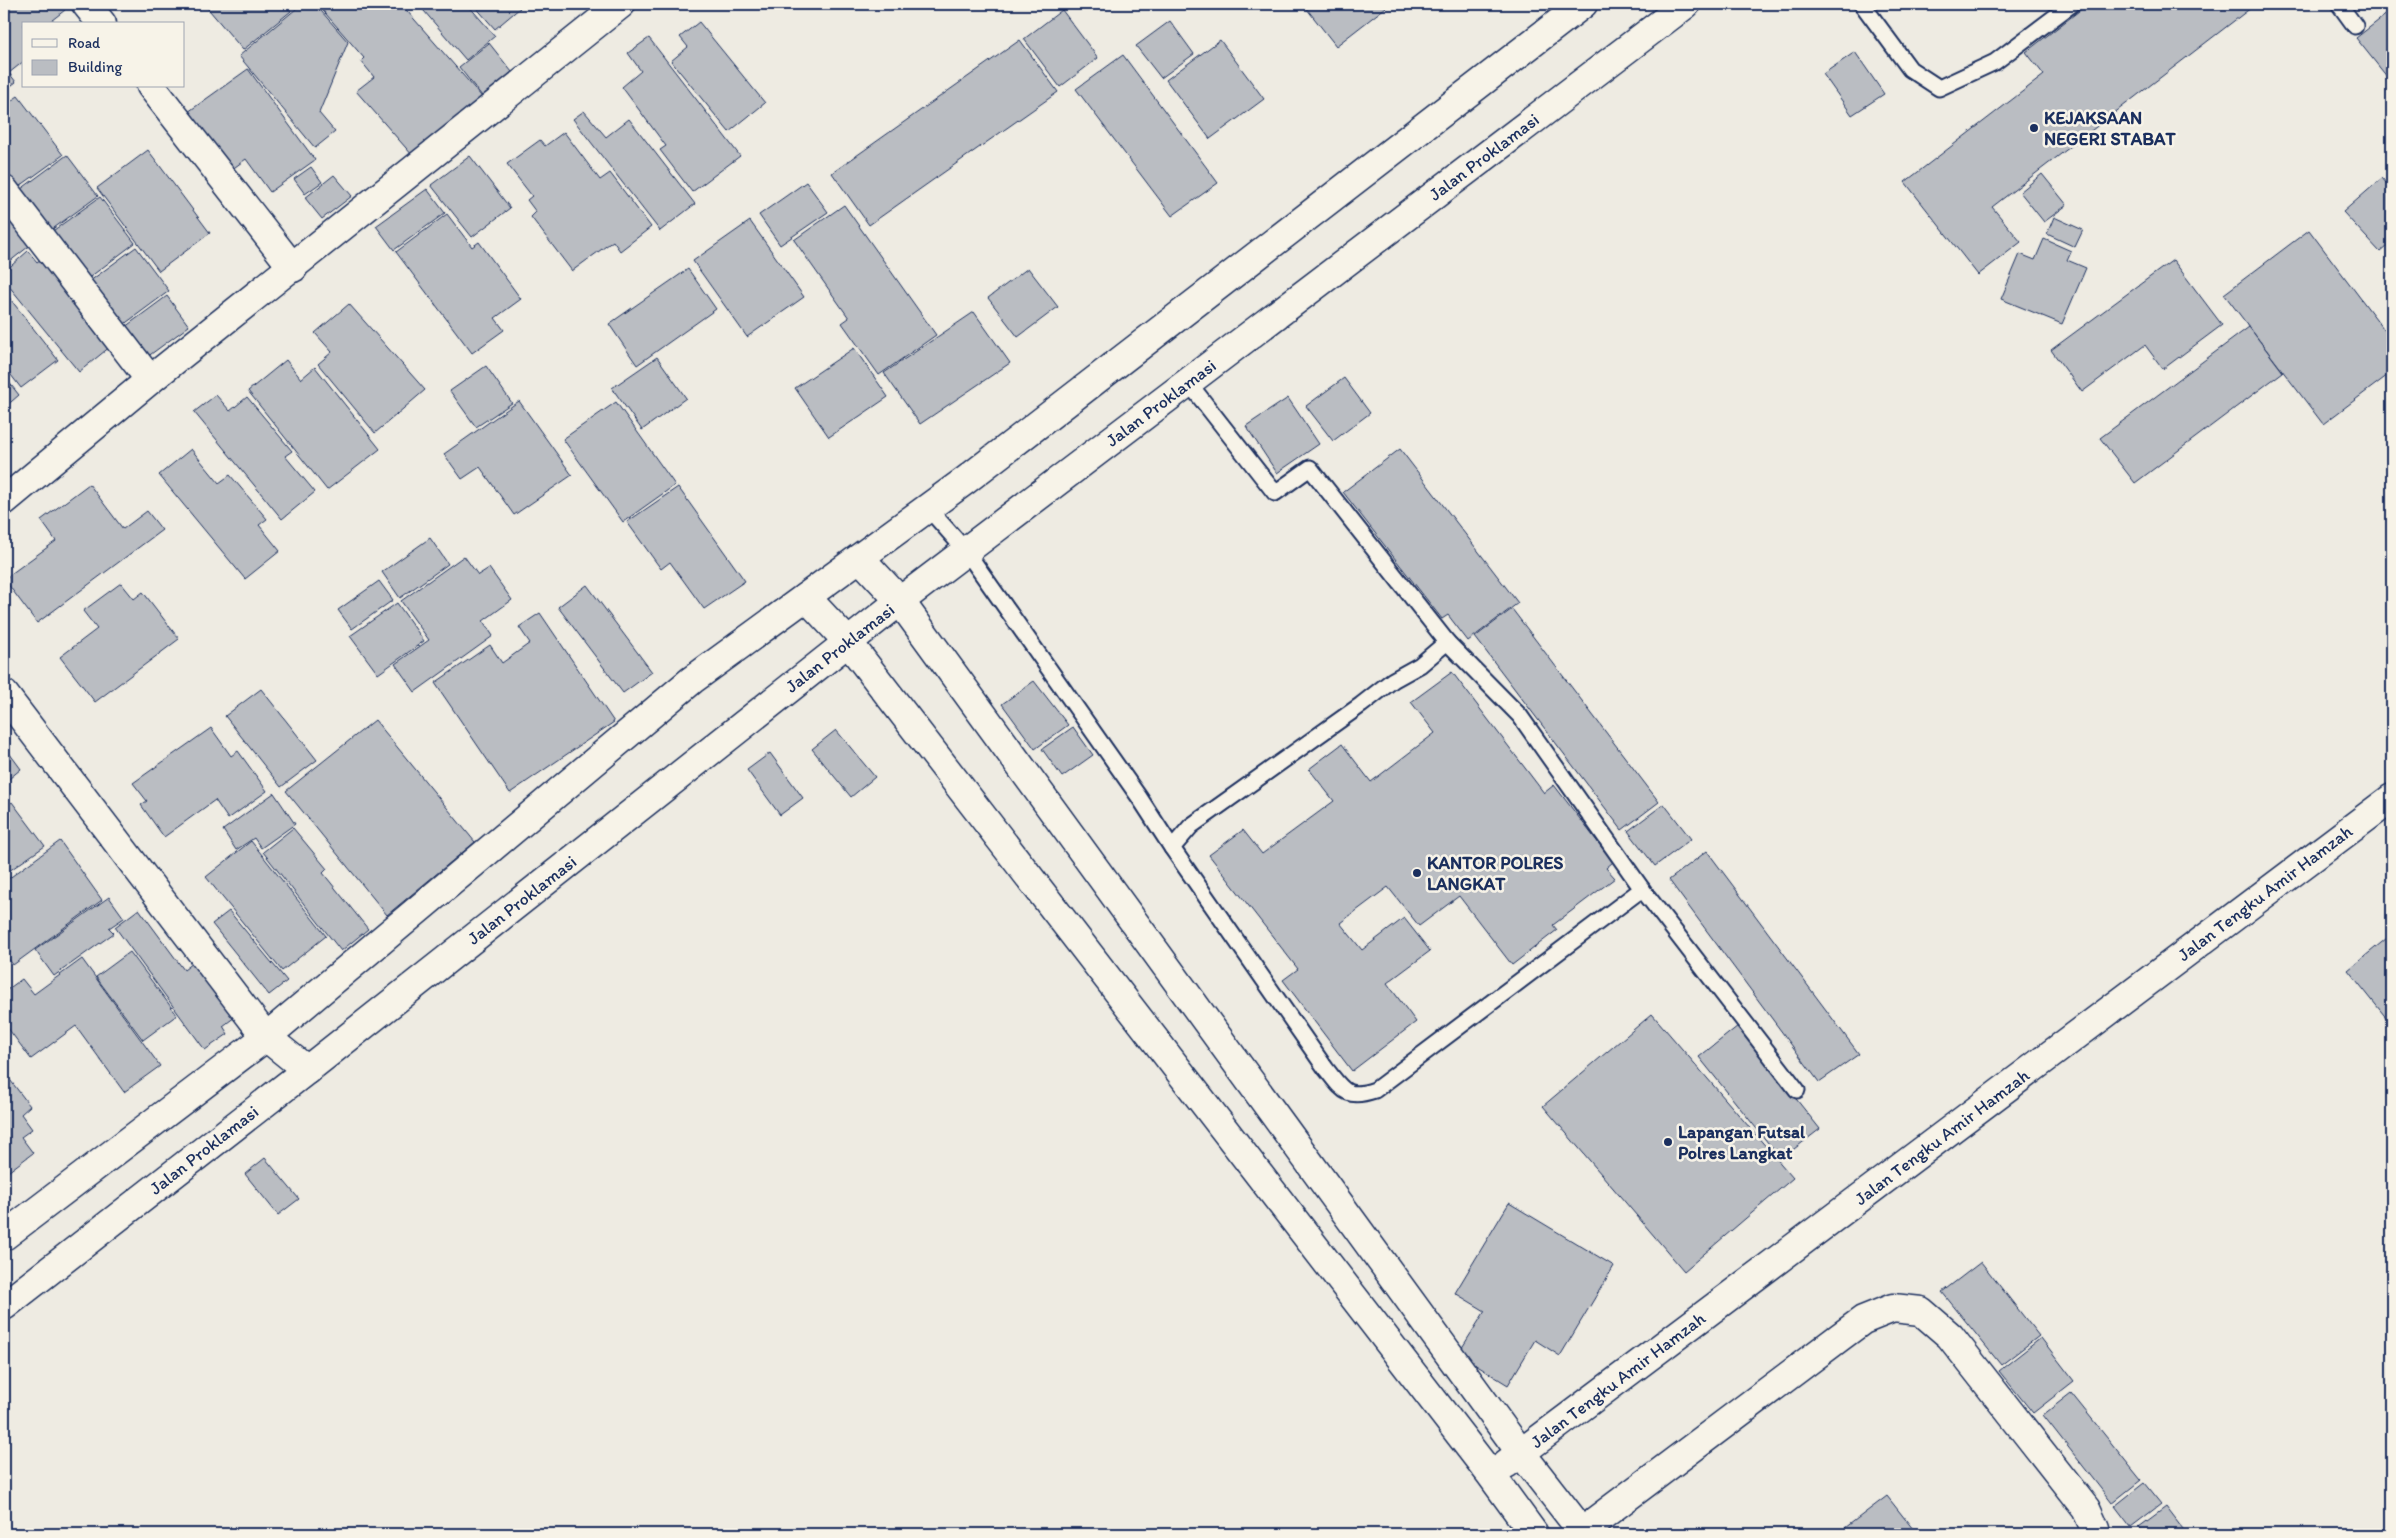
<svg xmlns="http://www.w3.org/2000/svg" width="2396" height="1538" viewBox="0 0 2396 1538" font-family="Itim,sans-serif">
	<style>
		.building { fill: #babdc2; stroke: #1b2f5e }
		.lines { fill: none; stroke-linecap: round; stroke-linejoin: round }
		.lane-casing { stroke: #1b2f5e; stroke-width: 19 }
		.street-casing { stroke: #1b2f5e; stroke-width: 31 }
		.secondary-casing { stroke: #1b2f5e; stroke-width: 31 }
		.lane { stroke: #f7f3e8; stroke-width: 15 }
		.street { stroke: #f7f3e8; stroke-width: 28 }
		.secondary { stroke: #f7f3e8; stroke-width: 28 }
		.poi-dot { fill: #1b2f5e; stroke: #f7f3e8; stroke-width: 2 }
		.labels { text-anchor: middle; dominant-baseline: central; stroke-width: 5; stroke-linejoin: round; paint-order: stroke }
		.poi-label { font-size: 18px; font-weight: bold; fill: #1b2f5e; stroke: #f7f3e8; text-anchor: start }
		.street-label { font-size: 18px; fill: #1b2f5e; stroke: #f7f3e8 }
	</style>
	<rect width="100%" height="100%" fill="#eeebe2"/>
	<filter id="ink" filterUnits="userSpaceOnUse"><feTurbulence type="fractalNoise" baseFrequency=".02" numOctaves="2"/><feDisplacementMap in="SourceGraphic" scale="10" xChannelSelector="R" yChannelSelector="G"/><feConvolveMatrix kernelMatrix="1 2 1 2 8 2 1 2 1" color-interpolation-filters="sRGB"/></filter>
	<g filter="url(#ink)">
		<g class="building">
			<polygon points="4,4 60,4 65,10 47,24 24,24 24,61 9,73 16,82 4,91"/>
			<polygon points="204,4 285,4 291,11 243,50"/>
			<polygon points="302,4 315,4 348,42 319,113 335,132 315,148 239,56"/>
			<polygon points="322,4 401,4 482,97 413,156 356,91 374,77 361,61 364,58 319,6"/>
			<polygon points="418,4 467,4 495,36 466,60"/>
			<polygon points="473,4 516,4 520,8 495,29"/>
			<polygon points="1303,4 1390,4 1336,46"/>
			<polygon points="2088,4 2126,4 2132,11 2141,4 2256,4 1992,207 2021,242 1978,275 1905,182 2044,75 2026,52"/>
			<polygon points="1062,10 1098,58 1060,87 1024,39"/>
			<polygon points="2388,13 2392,18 2392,83 2356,38"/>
			<polygon points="1170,21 1194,54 1161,78 1136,46"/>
			<polygon points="699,22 765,103 729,132 671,61 688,47 680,37"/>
			<polygon points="649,38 740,156 692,192 660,150 666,146 622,87 641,71 628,53"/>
			<polygon points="1020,40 1058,92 869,225 832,173"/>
			<polygon points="1220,40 1264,99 1210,139 1166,80"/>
			<polygon points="489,43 512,72 482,96 459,67"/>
			<polygon points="1855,52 1884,94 1852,115 1823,74"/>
			<polygon points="1123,55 1218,183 1172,216 1076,89"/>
			<polygon points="248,69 315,160 270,192 246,159 231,170 188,112"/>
			<polygon points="18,96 63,155 13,191 4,178 4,106"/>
			<polygon points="584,111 606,137 629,119 695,204 660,231 573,119"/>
			<polygon points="564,132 600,180 610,173 651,227 620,251 613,241 572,271 531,217 536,212 527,200 532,196 507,164 540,140 545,146"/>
			<polygon points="148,150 210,233 159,271 97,188"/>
			<polygon points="67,155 98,196 47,233 17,192"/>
			<polygon points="470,156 510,208 472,237 431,185"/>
			<polygon points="311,167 322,182 305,194 294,179"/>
			<polygon points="2042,174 2067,205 2044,222 2020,192"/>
			<polygon points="334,175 352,196 322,219 305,198"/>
			<polygon points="2382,178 2392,190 2392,242 2380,252 2343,212"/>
			<polygon points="806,182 828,212 780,245 759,215"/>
			<polygon points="427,189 445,213 394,250 376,226"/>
			<polygon points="100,197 135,243 86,280 50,233"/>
			<polygon points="844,205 936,335 879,375 842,323 849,318 794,240"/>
			<polygon points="447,214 472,247 479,242 521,299 495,318 504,330 472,353 396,252"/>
			<polygon points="13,217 33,243 4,266 4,225"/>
			<polygon points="2054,217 2083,230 2075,247 2047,234"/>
			<polygon points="750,221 804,297 747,337 693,261"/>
			<polygon points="2309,230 2392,340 2392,372 2323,424 2224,294"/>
			<polygon points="2044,239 2071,251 2067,260 2086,268 2062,324 2001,299 2020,254 2035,260"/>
			<polygon points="136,247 169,291 119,328 86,284"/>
			<polygon points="28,251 37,262 45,256 116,342 79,372 4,280 4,272"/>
			<polygon points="2173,260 2222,325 2163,369 2145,345 2082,392 2051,350"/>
			<polygon points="1028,268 1058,307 1018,337 988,298"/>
			<polygon points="688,269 716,309 637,365 609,324"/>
			<polygon points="4,291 58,360 21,388 4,366"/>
			<polygon points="167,296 189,326 143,360 121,330"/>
			<polygon points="349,304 425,390 375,433 318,364 332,352 315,333"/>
			<polygon points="974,312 1010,363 920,424 884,373"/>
			<polygon points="2249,327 2283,372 2135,483 2100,438"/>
			<polygon points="854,348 888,397 829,437 795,388"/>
			<polygon points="657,357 686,398 642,430 612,388"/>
			<polygon points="286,360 301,379 315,367 380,449 327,490 248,391"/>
			<polygon points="486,366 512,403 476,427 450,391"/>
			<polygon points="4,376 19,395 4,408"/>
			<polygon points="1344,378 1370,413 1333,441 1306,406"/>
			<polygon points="216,395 230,411 247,397 292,451 285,456 315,492 282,519 194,412"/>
			<polygon points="1288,398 1319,444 1277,473 1246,426"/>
			<polygon points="519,401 572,475 514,515 480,467 462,479 444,454"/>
			<polygon points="616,402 675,485 623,522 563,439"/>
			<polygon points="191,449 219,483 230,475 267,519 259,525 280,551 245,579 159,475"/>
			<polygon points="1400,449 1518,603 1468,641 1448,615 1442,619 1343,492"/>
			<polygon points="89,484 123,529 147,511 162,530 37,623 4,579 56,541 41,520"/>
			<polygon points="678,487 745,581 704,609 670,562 661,569 627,522"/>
			<polygon points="430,538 448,564 400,598 382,572"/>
			<polygon points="464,556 478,575 489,568 512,600 483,621 493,636 415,692 395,664 429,640 401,601"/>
			<polygon points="379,581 393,600 352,629 338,610"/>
			<polygon points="121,583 134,599 143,592 179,639 95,702 60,657 97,629 83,611"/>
			<polygon points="587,585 652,672 623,693 558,607"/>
			<polygon points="397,603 424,641 378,674 350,636"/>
			<polygon points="1512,609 1659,802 1622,830 1475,637"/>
			<polygon points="540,613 614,722 510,793 435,683 490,645 502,663 530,643 519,627"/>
			<polygon points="1452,672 1544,793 1554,785 1613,862 1606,868 1615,878 1553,925 1557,930 1512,965 1459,896 1419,926 1388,887 1340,923 1362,950 1404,918 1430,951 1387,983 1416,1022 1352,1071 1283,980 1298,969 1209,855 1243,830 1262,854 1334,801 1309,769 1342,744 1371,782 1435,733 1411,702"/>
			<polygon points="1034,681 1068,725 1035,749 1002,704"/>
			<polygon points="261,689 317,760 281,787 225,716"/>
			<polygon points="375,720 475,842 387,915 286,791"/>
			<polygon points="1073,727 1093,755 1062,777 1042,749"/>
			<polygon points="211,728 231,756 238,751 267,791 228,819 215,800 164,837 141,805 147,801 133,783"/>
			<polygon points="836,730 875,777 851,797 812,749"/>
			<polygon points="4,746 21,769 4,783"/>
			<polygon points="770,753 803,798 780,815 747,770"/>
			<polygon points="274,793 295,824 261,848 254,838 236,850 223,830"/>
			<polygon points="12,802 45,846 9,871 4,864 4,808"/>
			<polygon points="1664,804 1691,839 1655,866 1628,831"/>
			<polygon points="293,828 327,869 323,873 368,929 341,951 263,852"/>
			<polygon points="60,841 102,900 13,965 4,952 4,882"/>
			<polygon points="251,841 326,936 282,971 206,877"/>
			<polygon points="1707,851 1859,1054 1819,1082 1669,880"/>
			<polygon points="109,897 124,918 109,928 114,933 54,976 35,950"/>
			<polygon points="139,909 184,970 198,959 239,1014 223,1026 228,1034 205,1050 115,927"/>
			<polygon points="229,911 287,981 269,995 212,924"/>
			<polygon points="2392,934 2392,1025 2348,970"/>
			<polygon points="130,952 177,1015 143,1040 96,977"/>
			<polygon points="82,959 160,1066 124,1092 76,1026 31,1059 4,1023 4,992 22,979 34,994"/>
			<polygon points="1652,1014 1793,1178 1684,1271 1543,1106"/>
			<polygon points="1738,1026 1820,1129 1781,1159 1699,1057"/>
			<polygon points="4,1072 30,1106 21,1114 32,1129 21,1137 33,1153 4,1175"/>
			<polygon points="265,1158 299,1199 278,1215 245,1174"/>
			<polygon points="1509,1203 1614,1266 1560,1356 1535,1340 1508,1385 1458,1354 1485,1311 1455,1293"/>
			<polygon points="1981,1262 2039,1336 2001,1365 1942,1292"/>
			<polygon points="2041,1338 2074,1381 2033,1413 1999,1371"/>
			<polygon points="2071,1393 2141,1480 2112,1503 2043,1415"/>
			<polygon points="2144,1483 2161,1504 2131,1527 2115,1506"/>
			<polygon points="1887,1496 1917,1534 1837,1534"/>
			<polygon points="2166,1507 2185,1532 2182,1534 2145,1534 2139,1527"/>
		</g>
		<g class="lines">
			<g class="lane-casing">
				<g id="lane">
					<polyline points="1862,4 1910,69 1939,88 1995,62 2072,4"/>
					<polyline points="2339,4 2355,26"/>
					<polyline points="1188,382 1275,493 1310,468 1447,642"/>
					<polyline points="928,508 966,551 1139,797 1172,848 1191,826 1361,705 1393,680 1420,665 1447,642 1520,716 1642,889 1797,1090"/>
					<path d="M1172,848l154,221c17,21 20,31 49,21l267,-201"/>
				</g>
			</g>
			<g class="street-casing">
				<g id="street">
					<polyline points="86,4 102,24"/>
					<polyline points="151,86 293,268"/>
					<polyline points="4,190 150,380"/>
					<polyline points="4,501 150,380 621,4"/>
					<polyline points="860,558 900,601 1521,1453 1584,1534"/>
					<polyline points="806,597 848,642 1491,1475 1534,1534"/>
					<polyline points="4,694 266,1037 307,1070"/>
					<polyline points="1506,1464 2392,798"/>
					<polyline points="1582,1531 1840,1337 1863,1320 1893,1308 1921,1311 1950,1336 2086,1509 2095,1529 2096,1534"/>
				</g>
			</g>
			<g class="secondary-casing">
				<g id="secondary">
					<polyline points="4,1236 266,1037 692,680 966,480 1583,4"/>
					<polyline points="4,1306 307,1070 900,601 1686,4"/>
				</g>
			</g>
			<use href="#lane" class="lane"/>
			<use href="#street" class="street"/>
			<use href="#secondary" class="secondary"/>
		</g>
	</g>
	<g class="poi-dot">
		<circle cx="2034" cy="128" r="5"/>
		<circle cx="1417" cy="873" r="5"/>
		<circle cx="1668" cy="1142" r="5"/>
	</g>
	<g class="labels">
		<g class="poi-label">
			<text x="2044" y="118">KEJAKSAAN<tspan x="2044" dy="21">NEGERI STABAT</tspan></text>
			<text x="1427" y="863">KANTOR POLRES<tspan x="1427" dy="21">LANGKAT</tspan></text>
			<text x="1678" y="1132">Lapangan Futsal<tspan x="1678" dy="21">Polres Langkat</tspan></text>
		</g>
		<g class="street-label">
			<text transform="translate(1484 157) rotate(-37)">Jalan Proklamasi</text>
			<text transform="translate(1161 403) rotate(-37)">Jalan Proklamasi</text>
			<text transform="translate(840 648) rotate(-38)">Jalan Proklamasi</text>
			<text transform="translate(2265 893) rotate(-37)">Jalan Tengku Amir Hamzah</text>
			<text transform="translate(522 900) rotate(-38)">Jalan Proklamasi</text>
			<text transform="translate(1942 1137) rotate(-37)">Jalan Tengku Amir Hamzah</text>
			<text transform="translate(204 1150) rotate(-38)">Jalan Proklamasi</text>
			<text transform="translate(1618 1380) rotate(-37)">Jalan Tengku Amir Hamzah</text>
		</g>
	</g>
	<rect width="2396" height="1538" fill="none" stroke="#f7f3e8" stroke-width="20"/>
	<rect x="10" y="10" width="2376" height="1518" fill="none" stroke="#1b2f5e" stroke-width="2" filter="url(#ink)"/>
	<rect x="22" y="22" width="162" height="65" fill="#f7f3e8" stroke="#9fa5b1"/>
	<rect x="32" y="39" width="25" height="8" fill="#f7f3e8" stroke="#9fa5b1"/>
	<text x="68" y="48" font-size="15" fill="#1b2f5e">Road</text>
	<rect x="32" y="60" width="25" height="15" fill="#babdc2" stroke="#9fa5b1"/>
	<text x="68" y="72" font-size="15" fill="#1b2f5e">Building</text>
</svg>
